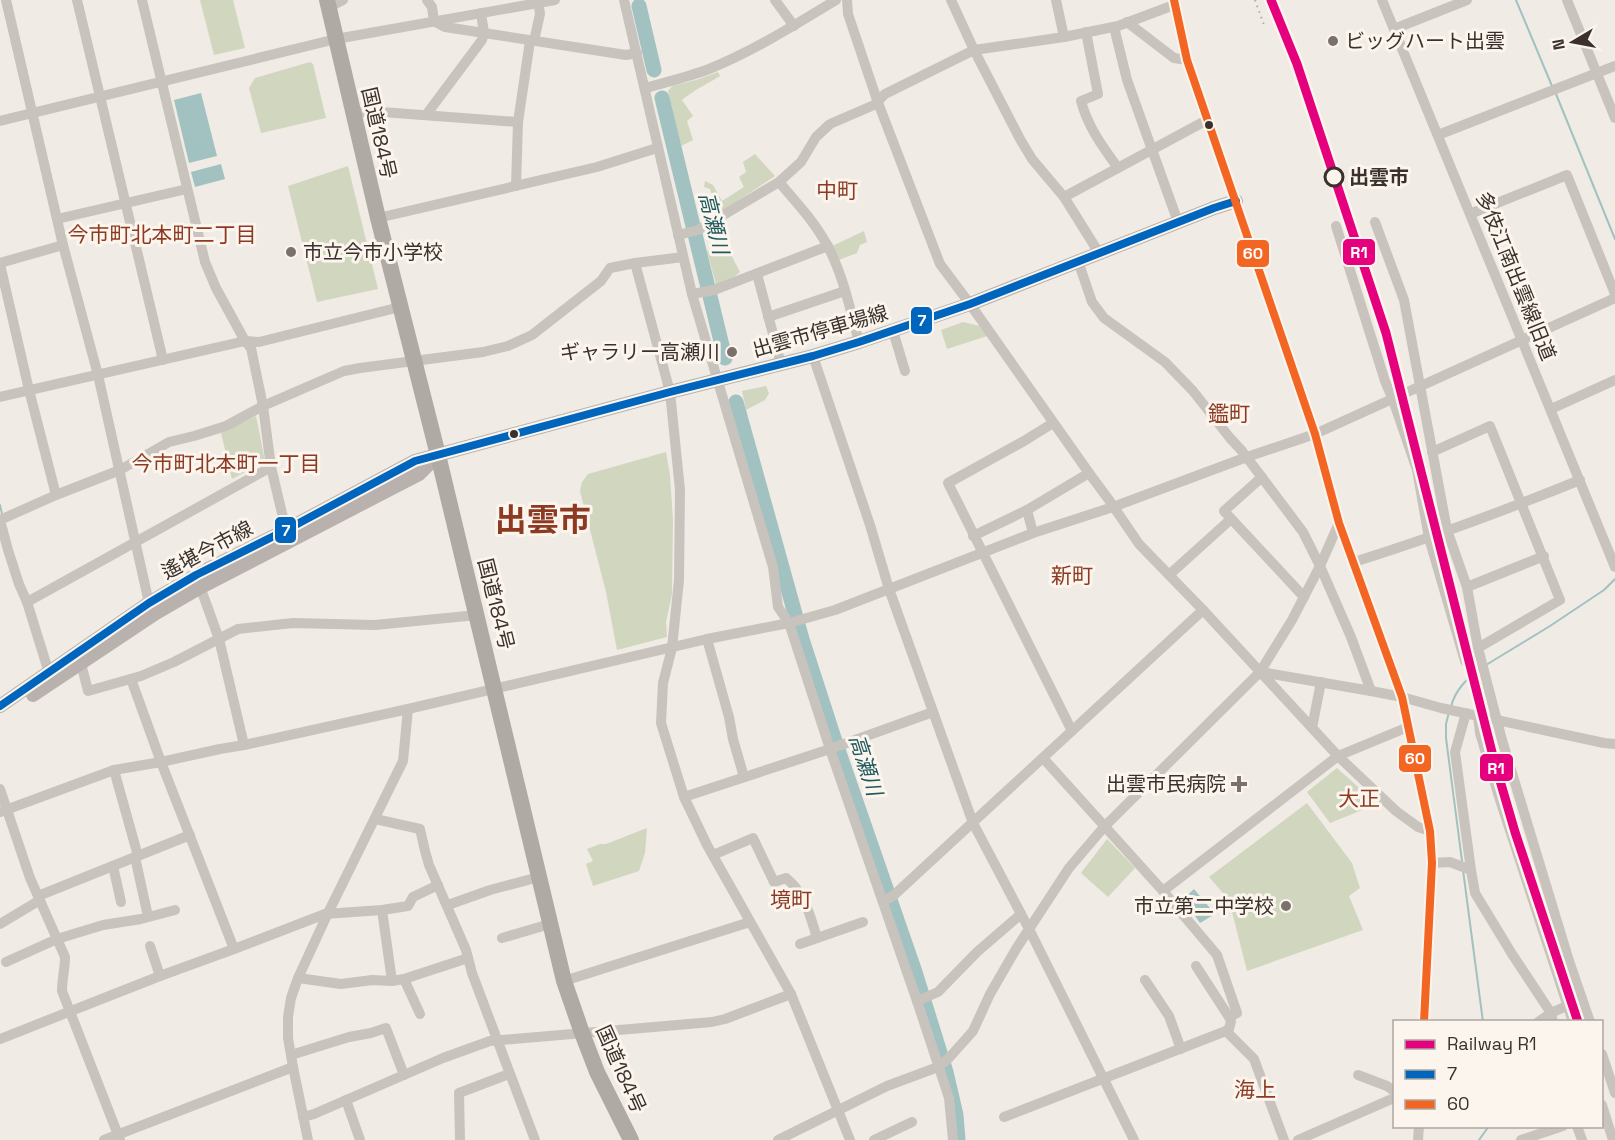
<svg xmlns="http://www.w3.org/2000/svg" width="1615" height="1140" viewBox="0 0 1615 1140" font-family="'Space Grotesk','Noto Sans JP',sans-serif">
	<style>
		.green { fill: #d1d6bf }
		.water { fill: #a1c2c1 }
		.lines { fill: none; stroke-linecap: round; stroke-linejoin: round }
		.stream { stroke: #a1c2c1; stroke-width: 2 }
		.river { stroke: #a1c2c1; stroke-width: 15 }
		.minor { stroke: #c9c3be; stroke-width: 10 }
		.major { stroke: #b8b1ad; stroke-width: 14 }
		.highway { stroke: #afaaa4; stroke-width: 16 }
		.rail { stroke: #b1aca8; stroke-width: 2; stroke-dasharray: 1.5 4.5; stroke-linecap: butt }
		.bus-1-casing { stroke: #fbf5ee; stroke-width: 12 }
		.bus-2-casing { stroke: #fbf5ee; stroke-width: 12 }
		.bus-1 { stroke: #0065bd; stroke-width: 8 }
		.bus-2 { stroke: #f26522; stroke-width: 8 }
		.rail-1-casing { stroke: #fbf5ee; stroke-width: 14 }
		.rail-1 { stroke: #e5007d; stroke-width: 9 }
		.poi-dot { fill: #7a716c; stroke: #fbf5ee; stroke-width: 2 }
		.bus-dot { fill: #3b302b; stroke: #fbf5ee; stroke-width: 2 }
		.stop-dot { fill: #fbf5ee; stroke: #3b302b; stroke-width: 3 }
		.labels { text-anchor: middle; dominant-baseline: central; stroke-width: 6; stroke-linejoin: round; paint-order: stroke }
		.poi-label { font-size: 20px; fill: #3b302b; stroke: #fbf5ee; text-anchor: end }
		.street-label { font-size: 20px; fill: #3b302b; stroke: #fbf5ee }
		.stop-label { font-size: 20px; font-weight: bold; fill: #3b302b; stroke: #fbf5ee; text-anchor: start }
		.neighbourhood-label { font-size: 21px; fill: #8c3b22; stroke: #fbf5ee }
		.water-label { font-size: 21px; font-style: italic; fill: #1f5a5e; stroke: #fbf5ee }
		.town-label { font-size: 32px; font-weight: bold; fill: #8c3b22; stroke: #fbf5ee }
		.line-badge { stroke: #fbf5ee; stroke-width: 2 }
		.badge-label { font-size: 16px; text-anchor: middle; font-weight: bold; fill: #fff }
	</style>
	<rect width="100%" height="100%" fill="#f0ebe5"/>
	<g class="green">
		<polygon points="200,0 233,0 245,48 214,55"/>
		<polygon points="310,62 313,64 326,118 261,133 249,88 255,78"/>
		<path d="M718,72l2,4c-13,8 -26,14 -38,24l11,16 -6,5 6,19 -12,6 -13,-55 4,-5 24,-6z"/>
		<polygon points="755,154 775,176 718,214 713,210 712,204 714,201 710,189 704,187 705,181 713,185 722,201 744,187 739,177 746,172 743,162"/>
		<polygon points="348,166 378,289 317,302 288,186"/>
		<polygon points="864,231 867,242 860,245 857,253 836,261 830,247"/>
		<polygon points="712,249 730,253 740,272 734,277 716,285 707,251"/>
		<polygon points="963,322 980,326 987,336 947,349 941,330"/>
		<polygon points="766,386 769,393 765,400 746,410 742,391"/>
		<polygon points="256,416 265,461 232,479 221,433"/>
		<polygon points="666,452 670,475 673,520 672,594 666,622 667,637 617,650 606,592 580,491 582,482 588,474"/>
		<polygon points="1337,768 1377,804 1330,823 1307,792"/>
		<polygon points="1307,803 1352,863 1360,888 1349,896 1363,930 1247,971 1229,900 1209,877"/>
		<polygon points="647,828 645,853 639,871 593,886 586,864 593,861 587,849 600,844 606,844"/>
		<polygon points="1107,839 1135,868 1108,897 1081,873"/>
	</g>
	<g class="water">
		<polygon points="201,93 217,156 189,163 174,100"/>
		<polygon points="221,164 225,179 195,187 191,172"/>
		<polygon points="1194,889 1215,914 1200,923 1183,899"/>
	</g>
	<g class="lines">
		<g class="stream">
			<polyline points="1516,0 1552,86"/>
			<polyline points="1556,94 1615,239"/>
			<polyline points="0,505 2,514"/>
			<polyline points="1486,665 1550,626 1604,590 1615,579"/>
			<path d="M1451,707c4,-17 15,-27 28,-38"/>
			<polyline points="1449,712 1446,724 1446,738 1462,861"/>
			<polyline points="1463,870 1483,1022"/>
			<polyline points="1479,1140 1489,1126"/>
		</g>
		<g class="river">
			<polyline points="639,6 654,70"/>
			<polyline points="662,98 725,358"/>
			<polyline points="736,402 802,639 835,741 915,972 946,1072 956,1115 958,1140"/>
		</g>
		<g class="minor">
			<polyline points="6,0 63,245 98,375 149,603 152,608"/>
			<polyline points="77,0 163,360"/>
			<polyline points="142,0 205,262 216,288 245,341 251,348 263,406 271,467 286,530 289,535"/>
			<polyline points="427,0 432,7 434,21"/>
			<polyline points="624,0 692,294 773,567 778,607 789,623 830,749 917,1001 949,1098 953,1140"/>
			<polyline points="775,0 794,26"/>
			<polyline points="847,0 848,14 877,100 940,264 970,304 1089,473 1109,500 1139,544 1203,610 1338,756 1396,811 1418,827 1430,831"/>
			<polyline points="951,0 974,50 1020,139 1032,159 1064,197 1099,253"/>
			<polyline points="1056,0 1064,37"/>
			<polyline points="1174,0 1187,60 1315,434 1339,523 1402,697 1430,831 1432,863 1424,1022"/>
			<polyline points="1382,0 1615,567"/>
			<polyline points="1567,0 1615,118"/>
			<polyline points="329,7 343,0"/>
			<polyline points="481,13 484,33 626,55 637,53"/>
			<polyline points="1127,22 1174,58 1187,60"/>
			<polyline points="1114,27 1127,80 1178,222"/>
			<polyline points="1394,29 1467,0"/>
			<path d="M1086,32l12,62 -17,7c7,26 21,45 37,67"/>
			<polyline points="534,41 540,14 538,0"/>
			<path d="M646,88c20,-6 42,-11 63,-19 44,-18 86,-44 127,-69"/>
			<polyline points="353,114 368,111 518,122"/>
			<polyline points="426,115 482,40 484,33 445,27 434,21"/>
			<polyline points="0,121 336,39 555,0"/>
			<polyline points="1438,135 1615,66"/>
			<path d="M779,182c17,20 35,39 48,63 16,29 23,64 32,97"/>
			<polyline points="516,186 518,122 530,41"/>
			<polyline points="1064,197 1207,120"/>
			<polyline points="1470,214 1567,175 1615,294"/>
			<polyline points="378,218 597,167 657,148"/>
			<polyline points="57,219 187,189"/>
			<polyline points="1375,222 1404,300 1447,530 1467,587 1478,648 1502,740 1569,961 1590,1022"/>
			<polyline points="1336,226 1385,381 1393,400 1417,470 1429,538 1465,661 1478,648 1560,600 1490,426 1432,452"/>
			<polyline points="678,235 698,230 779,182 801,162 816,137 830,124 874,105 885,94 974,50 1064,37 1118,26 1174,5"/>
			<polyline points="1078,261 1092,302 1104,318 1165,362 1193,391 1230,438 1242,451 1303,532 1320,566 1351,637 1371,691"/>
			<polyline points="0,263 63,245"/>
			<polyline points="635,263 670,392 680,490 679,580 672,648 663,683 661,723 684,797 707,845 791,994 850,1140"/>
			<polyline points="0,264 29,390 56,495"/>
			<polyline points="757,274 781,364"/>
			<polyline points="692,294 714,290 828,246"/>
			<polyline points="768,317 845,291"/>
			<polyline points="893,331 905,371"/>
			<polyline points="813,356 870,525 889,589 973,823 1029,929 1134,1140"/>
			<polyline points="0,397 245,341 259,342 400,307"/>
			<polyline points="1551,409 1615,380"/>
			<polyline points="1053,423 1024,441 948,483 1072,731"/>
			<polyline points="1262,477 1224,511 1304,597"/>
			<polyline points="0,520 56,495 120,470 169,442 194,436 226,426 263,406 323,380 344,371 360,368 483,352 508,346 532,335 601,281 610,268 635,263 683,257"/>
			<polyline points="0,520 8,550 19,584 27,602 49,673"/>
			<polyline points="1033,533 1027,510 1089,473"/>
			<polyline points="973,536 1027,510"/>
			<path d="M1354,562c77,-24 152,-52 226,-82"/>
			<polyline points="1169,575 1231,519"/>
			<polyline points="198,581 219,639 244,745"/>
			<polyline points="1467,587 1544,556"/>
			<polyline points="27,602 271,467"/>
			<polyline points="707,639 729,717 733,739 744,777"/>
			<polyline points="81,663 88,691 141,676 174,662 238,629 293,623 375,625 477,615"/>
			<polyline points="1261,672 1371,691 1402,697 1441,708 1604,743 1615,744"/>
			<polyline points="131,679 161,762 234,949"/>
			<polyline points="1466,713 1455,752 1471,870"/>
			<polyline points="1478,716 1480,733 1500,800 1573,1022"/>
			<polyline points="1312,728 1321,682"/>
			<polyline points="114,770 138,856"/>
			<path d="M0,789l30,89 35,79c0,12 -3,22 -3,34l58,149"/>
			<polyline points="684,797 830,749 933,712"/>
			<polyline points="0,812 114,770 161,762 220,749 244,745 408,709 707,639 789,623 835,610 1033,533 1113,507 1247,457 1315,434 1615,298"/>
			<polyline points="375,819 420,829 425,851 429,865 466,950 472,973 535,1140"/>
			<path d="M713,855l40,-17 21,44 12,-4c19,15 24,37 31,60"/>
			<polyline points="135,857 147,912"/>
			<polyline points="1432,863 1450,862 1471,870 1475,893 1512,954 1551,1013 1553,1022"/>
			<polyline points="113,866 121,902"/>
			<polyline points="1163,891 1338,756 1408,727"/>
			<polyline points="38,896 190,835"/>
			<polyline points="883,901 893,896 1203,610"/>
			<polyline points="448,905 490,890 539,877"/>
			<polyline points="382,910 392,981"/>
			<polyline points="0,924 40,900"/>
			<polyline points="502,938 550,924"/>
			<polyline points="800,944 863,922"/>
			<polyline points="150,946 160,976"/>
			<polyline points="6,962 57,939 103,925 141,919 175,910"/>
			<polyline points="1196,966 1229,1017"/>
			<polyline points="298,978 341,984 372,980 392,981 404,979 468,958"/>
			<polyline points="404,979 420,1014"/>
			<polyline points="1145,980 1169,1016 1181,1049"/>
			<polyline points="564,981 750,922"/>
			<polyline points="917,1001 938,992 977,952 1021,914"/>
			<polyline points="1538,1022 1551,1013 1582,999"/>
			<polyline points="1226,1031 1254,1059 1284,1140"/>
			<polyline points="0,1039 160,976 234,949 325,914 382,910 408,906 413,897 438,885"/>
			<polyline points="1602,1054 1615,1093"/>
			<polyline points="291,1055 349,1037 371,1033 386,1028 404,1075"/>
			<polyline points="1358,1075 1387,1086 1394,1091"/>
			<polyline points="346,1100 360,1140"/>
			<polyline points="1602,1105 1613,1140"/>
			<polyline points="303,1117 314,1114 443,1058 490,1041 712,1022 725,1019 791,994"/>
			<polyline points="1004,1117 1226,1031 1229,1029 1231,1021 1229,1017 1237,1013 1217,955 1163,891 1043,758"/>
			<polyline points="1577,1126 1582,1140"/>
			<polyline points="104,1140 293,1067"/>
			<polyline points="308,1140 293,1067 288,1038 288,1017 291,998 298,978 328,913 403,761 408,709"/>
			<polyline points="460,1140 459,1093 509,1074"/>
			<polyline points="778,1140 887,1086 938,1067 948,1059 973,1031 990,994 1016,949 1069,868 1104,827 1260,672 1292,620 1320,566 1339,523"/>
			<polyline points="874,1140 912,1122"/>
			<polyline points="1298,1140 1394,1098"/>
			<polyline points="1418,1140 1419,1126"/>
			<polyline points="1521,1140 1563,1126"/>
		</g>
		<g class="major">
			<polyline points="33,695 156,613 201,587 419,474 437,456"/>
			<polyline points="0,706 149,603 196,575 286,530 415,461 670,392 813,356 859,342 970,304 1214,208 1236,201"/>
		</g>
		<polyline class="highway" points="327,0 378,218 438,455 564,981 582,1033 597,1072 631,1140"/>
		<g class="rail">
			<polyline points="1255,0 1264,25"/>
			<polyline points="1271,0 1297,64 1375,297 1405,405 1417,457"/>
		</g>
		<g class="bus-1-casing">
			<polyline id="bus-1" points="0,706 149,603 196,575 286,530 415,461 670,392 813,356 859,342 970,304 1214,208 1236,201"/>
		</g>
		<g class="bus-2-casing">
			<polyline id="bus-2" points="1174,0 1187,60 1315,434 1339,523 1402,697 1430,831 1432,863 1424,1022"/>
		</g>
		<use href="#bus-1" class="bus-1"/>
		<use href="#bus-2" class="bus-2"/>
		<g class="rail-1-casing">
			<polyline id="rail-1" points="1271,0 1297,64 1386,333 1494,760 1515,832 1578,1022"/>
		</g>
		<use href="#rail-1" class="rail-1"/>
	</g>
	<g class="poi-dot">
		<circle cx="1333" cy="41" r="6"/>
		<circle cx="291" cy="252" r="6"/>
		<circle cx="732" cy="352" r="6"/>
		<path d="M1236 775h6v6h6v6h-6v6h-6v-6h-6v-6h6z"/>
		<circle cx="1286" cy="906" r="6"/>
	</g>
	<g class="bus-dot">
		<circle cx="1209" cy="125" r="5"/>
		<circle cx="514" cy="434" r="5"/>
	</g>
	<circle class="stop-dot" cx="1334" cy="177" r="9"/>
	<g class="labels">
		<g class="poi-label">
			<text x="1345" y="41" text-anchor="start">ビッグハート出雲</text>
			<text x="303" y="252" text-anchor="start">市立今市小学校</text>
			<text x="720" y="352">ギャラリー高瀬川</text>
			<text x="1226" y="784">出雲市民病院</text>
			<text x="1274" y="906">市立第二中学校</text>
		</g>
		<g class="street-label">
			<text transform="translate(379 133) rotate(77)">国道184号</text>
			<text transform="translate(1516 276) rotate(68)">多伎江南出雲線旧道</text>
			<text transform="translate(820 331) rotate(-16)">出雲市停車場線</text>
			<text transform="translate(207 550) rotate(-28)">遙堪今市線</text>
			<text transform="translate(496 604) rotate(76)">国道184号</text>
			<text transform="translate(621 1069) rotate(66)">国道184号</text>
		</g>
		<g class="stop-label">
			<text x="1349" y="177">出雲市</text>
		</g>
		<g class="neighbourhood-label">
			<text x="837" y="190">中町</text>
			<text x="162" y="234">今市町北本町二丁目</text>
			<text x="1229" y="413">鑑町</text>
			<text x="226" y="463">今市町北本町一丁目</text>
			<text x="1072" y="575">新町</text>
			<text x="1359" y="798">大正</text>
			<text x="791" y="899">境町</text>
			<text x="1255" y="1089">海上</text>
		</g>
		<g class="water-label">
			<text transform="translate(714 223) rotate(76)">高瀬川</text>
			<text transform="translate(866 765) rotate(72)">高瀬川</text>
		</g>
		<g class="town-label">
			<text x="543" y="520">出雲市</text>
		</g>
	</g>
	<g class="line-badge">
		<rect x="1342" y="238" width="34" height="28" rx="6" fill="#e5007d"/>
		<rect x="1236" y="239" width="34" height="29" rx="6" fill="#f26522"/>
		<rect x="910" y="306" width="23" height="29" rx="6" fill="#0065bd"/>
		<rect x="274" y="516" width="23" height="28" rx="6" fill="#0065bd"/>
		<rect x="1398" y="744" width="34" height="29" rx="6" fill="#f26522"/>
		<rect x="1479" y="753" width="35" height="29" rx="6" fill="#e5007d"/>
	</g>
	<g class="badge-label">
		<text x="1359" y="258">R1</text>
		<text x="1253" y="259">60</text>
		<text x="922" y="326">7</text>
		<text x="286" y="536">7</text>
		<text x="1415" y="764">60</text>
		<text x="1496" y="774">R1</text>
	</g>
	<rect x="1393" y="1020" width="210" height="108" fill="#fbf5ee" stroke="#aea6a0" stroke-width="1.5"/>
	<rect x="1405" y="1040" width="30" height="9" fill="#e5007d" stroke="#aea6a0" stroke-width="1.5"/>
	<text x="1447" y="1050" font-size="18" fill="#3b302b">Railway R1</text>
	<rect x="1405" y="1070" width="30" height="9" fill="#0065bd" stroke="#aea6a0" stroke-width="1.5"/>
	<text x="1447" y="1080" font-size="18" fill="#3b302b">7</text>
	<rect x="1405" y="1100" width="30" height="9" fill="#f26522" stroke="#aea6a0" stroke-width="1.5"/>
	<text x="1447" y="1110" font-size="18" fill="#3b302b">60</text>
	<g transform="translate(1573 42) rotate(260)" stroke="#fbf5ee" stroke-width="4.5" paint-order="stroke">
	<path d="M0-4.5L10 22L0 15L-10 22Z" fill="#3b302b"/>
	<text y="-9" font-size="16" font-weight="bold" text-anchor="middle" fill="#3b302b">N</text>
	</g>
</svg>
